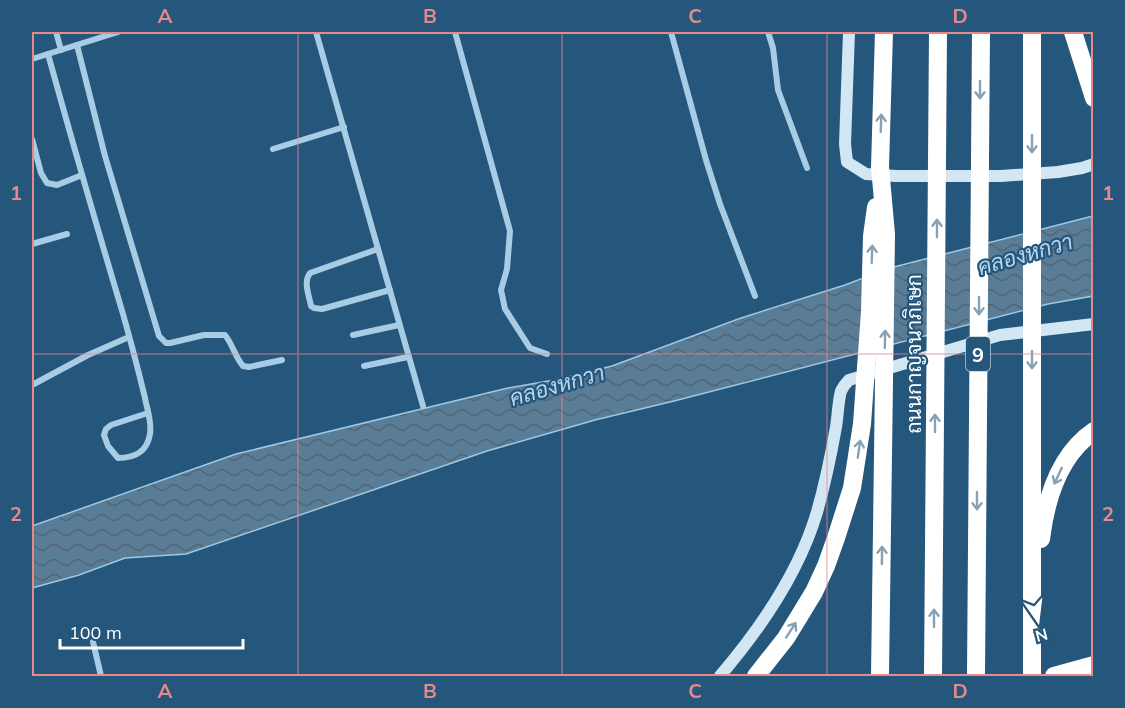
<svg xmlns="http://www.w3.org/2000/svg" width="1125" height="708" viewBox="0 0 1125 708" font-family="Mulish,Sarabun,sans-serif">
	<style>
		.water { fill: url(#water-waves); stroke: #9ec8e5; stroke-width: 1.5 }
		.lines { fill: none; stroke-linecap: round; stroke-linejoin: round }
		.street { stroke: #a9cce5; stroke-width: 6 }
		.secondary { stroke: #d3e6f4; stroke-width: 12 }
		.highway { stroke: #fff; stroke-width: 18 }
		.oneway { stroke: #87a2b7 }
		.grid { fill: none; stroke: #e88989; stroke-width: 1.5; stroke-opacity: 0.55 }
		.labels { text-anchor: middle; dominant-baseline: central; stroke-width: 4.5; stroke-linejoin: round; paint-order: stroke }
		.shield { fill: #25567c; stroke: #beccd8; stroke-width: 1.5 }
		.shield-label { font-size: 20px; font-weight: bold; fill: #fff }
		.street-label { font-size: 21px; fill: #fff; stroke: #25567c }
		.water-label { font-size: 22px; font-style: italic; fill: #b5d5ec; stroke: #25567c }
		.neatline { fill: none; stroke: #e88989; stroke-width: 2 }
		.grid-label { font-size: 20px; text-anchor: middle; font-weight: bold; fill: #e88989 }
	</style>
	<defs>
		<pattern id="water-waves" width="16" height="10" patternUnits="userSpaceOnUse" patternTransform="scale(1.5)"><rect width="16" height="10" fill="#5a7d97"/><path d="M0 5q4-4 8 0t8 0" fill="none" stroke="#536472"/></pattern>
	</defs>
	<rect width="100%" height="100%" fill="#25567c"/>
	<polygon class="water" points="1093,216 1093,296 1048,304 674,401 595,420 487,451 186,554 125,558 79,575 32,588 32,526 236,454 508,388 560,379 612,366 741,318 845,285 890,268"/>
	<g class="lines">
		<g class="street">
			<polyline points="56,32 61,50"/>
			<polyline points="316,32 423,406"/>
			<polyline points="455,32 510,231 507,269 501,290 505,309 530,348 547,354"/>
			<polyline points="671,32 706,160 720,204 755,296"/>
			<polyline points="768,32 773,48 778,90 807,168"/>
			<path d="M77,45l28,111 54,180 7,7h4l34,-8h21c8,10 10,22 18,31l6,1 33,-7"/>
			<path d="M48,54c24,87 49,173 75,260 8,28 15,55 22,84 2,11 7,24 5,36 -3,18 -15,24 -32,24l-10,-12 -4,-11 2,-6 5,-4 37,-12"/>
			<polyline points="32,59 118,32"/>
			<polyline points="32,139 41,173 47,183 57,185 82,175"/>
			<polyline points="273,149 344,127"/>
			<polyline points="32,244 67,234"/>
			<path d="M378,249l-68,24c-7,9 -1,22 1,33l3,2 8,1 68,-19"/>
			<polyline points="353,335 399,325"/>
			<polyline points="364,366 408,357"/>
			<polyline points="32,385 88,355 129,337"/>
			<polyline points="93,642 101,676"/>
		</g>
		<g class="secondary">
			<polyline points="849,32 845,144 847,162 866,174 896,176 1001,176 1058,172 1082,168 1094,164"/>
			<path d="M720,676c41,-48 79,-103 97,-164 8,-28 14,-57 19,-85 2,-12 2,-25 5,-36 2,-4 5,-8 8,-11l151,-45 94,-11"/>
		</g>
		<g class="highway">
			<polyline points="1032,32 1032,676"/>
			<polyline points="1073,32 1094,98"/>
			<path d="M1041,539c5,-41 18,-84 53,-108"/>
			<polyline points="756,676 786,638 814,592 826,566 836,538 852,488 862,424 870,312 872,236 876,207"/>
			<polyline points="880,676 886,234 880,167 884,32"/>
			<polyline points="933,676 938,32"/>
			<polyline points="976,676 981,32"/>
			<polyline points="1054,676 1094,665"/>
		</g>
	</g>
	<defs><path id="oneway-shaft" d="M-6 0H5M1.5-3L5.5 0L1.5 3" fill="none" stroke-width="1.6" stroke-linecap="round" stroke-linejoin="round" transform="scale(1.5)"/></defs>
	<g class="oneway">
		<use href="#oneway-shaft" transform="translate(980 90) rotate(90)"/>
		<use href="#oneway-shaft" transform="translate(881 123) rotate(-88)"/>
		<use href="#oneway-shaft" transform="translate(1032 144) rotate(90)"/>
		<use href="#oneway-shaft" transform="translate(937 228) rotate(-90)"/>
		<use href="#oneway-shaft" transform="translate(872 254) rotate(-88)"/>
		<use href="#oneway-shaft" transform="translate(979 306) rotate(90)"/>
		<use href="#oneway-shaft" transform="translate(885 339) rotate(-89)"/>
		<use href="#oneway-shaft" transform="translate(1032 360) rotate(90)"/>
		<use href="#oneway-shaft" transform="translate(935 423) rotate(-90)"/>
		<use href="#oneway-shaft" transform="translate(859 449) rotate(-82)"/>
		<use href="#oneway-shaft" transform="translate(1058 476) rotate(115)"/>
		<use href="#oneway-shaft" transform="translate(977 501) rotate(90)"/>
		<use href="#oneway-shaft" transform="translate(882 555) rotate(-89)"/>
		<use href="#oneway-shaft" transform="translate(934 618) rotate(-90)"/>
		<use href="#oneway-shaft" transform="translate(791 630) rotate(-57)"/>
	</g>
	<path class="grid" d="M298,32v644M562,32v644M827,32v644M32,354h1062"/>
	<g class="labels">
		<rect class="shield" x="966" y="337" width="24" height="34" rx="4.5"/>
		<g class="shield-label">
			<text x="978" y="354">9</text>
		</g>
		<g class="street-label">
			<text transform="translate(913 354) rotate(-90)">ถนนกาญจนาภิเษก</text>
		</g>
		<g class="water-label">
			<text transform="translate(1025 254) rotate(-16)">คลองหกวา</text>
			<text transform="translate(557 385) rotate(-16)">คลองหกวา</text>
		</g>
	</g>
	<rect width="1125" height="708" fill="none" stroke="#25567c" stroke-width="66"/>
	<g transform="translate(1038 621) rotate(166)" stroke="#25567c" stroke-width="4.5" paint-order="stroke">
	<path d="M0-4.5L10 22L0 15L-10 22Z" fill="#ffffff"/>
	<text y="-9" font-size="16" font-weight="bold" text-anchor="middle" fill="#ffffff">N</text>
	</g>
	<path d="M60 639v9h183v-9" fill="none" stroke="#ffffff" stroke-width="3"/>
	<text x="69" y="639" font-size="18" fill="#ffffff" stroke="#25567c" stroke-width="4.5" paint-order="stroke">100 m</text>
	<rect x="33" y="33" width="1059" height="642" class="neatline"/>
	<g class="grid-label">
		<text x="165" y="23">A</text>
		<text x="430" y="23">B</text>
		<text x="695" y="23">C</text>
		<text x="960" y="23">D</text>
		<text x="16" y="200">1</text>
		<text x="1108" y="200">1</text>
		<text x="16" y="521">2</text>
		<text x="1108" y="521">2</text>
		<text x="165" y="698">A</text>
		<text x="430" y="698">B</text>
		<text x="695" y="698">C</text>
		<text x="960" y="698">D</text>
	</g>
</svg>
